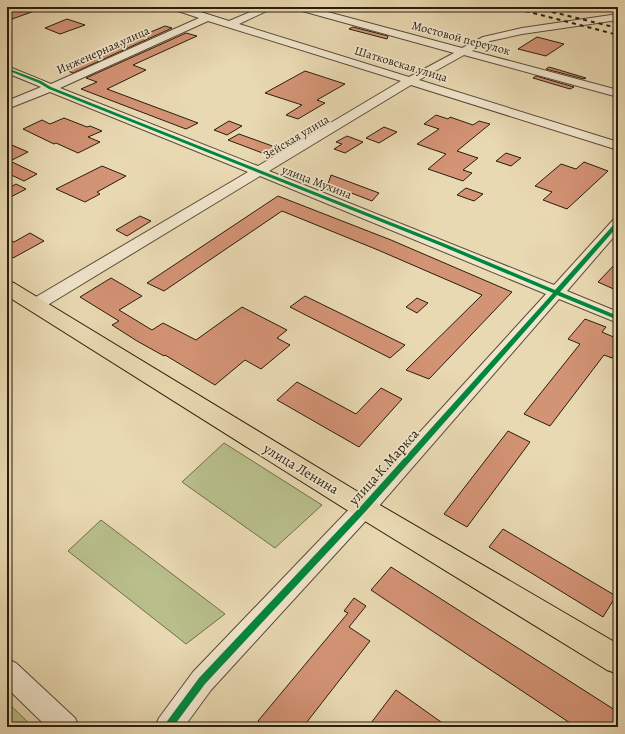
<svg xmlns="http://www.w3.org/2000/svg" width="625" height="734" viewBox="0 0 625 734" font-family="Alegreya,serif">
	<style>
		.green { fill: #b8bf8b; stroke: #706e4c }
		.building { fill: #d39375; stroke: #291d0d }
		.lines { fill: none; stroke-linecap: round; stroke-linejoin: round }
		.minor-casing { stroke: #594c36; stroke-width: 2 }
		.major-casing { stroke: #291d0d; stroke-width: 2 }
		.minor { fill: #f1e6cd; fill-rule: evenodd }
		.major { fill: #e9d9b2; fill-rule: evenodd }
		.rail { stroke: #291d0d; stroke-width: 2; stroke-dasharray: 4 4; stroke-linecap: butt }
		.cycleway-casing { stroke: #f1e6cd; stroke-width: 2 }
		.cycleway { fill: #00873e; fill-rule: evenodd }
		.labels { text-anchor: middle; dominant-baseline: central; stroke-width: 3.5; stroke-linejoin: round; paint-order: stroke }
		.far-street-label { font-size: 12px; fill: #291d0d; stroke: #f1e6cd }
		.street-label { font-size: 14px; fill: #291d0d; stroke: #f1e6cd }
	</style>
	<rect width="100%" height="100%" fill="#e9d9b2"/>
	<filter id="stains"><feTurbulence type="fractalNoise" baseFrequency=".005" numOctaves="4"/><feColorMatrix values="0 0 0 0 .2 0 0 0 0 .09 0 0 0 0 .02 0 0 0 .5 -.17"/></filter>
	<radialGradient id="worn" r=".72"><stop offset=".6" stop-color="#630" stop-opacity="0"/><stop offset="1" stop-color="#630" stop-opacity=".3"/></radialGradient>
	<g class="green">
		<polygon points="224,443 322,505 275,548 182,482"/>
		<polygon points="101,520 225,614 186,644 68,551"/>
		<polygon points="7,702 33,727 7,727"/>
	</g>
	<g class="building">
		<polygon points="7,7 43,7 43,8 12,19 7,18"/>
		<polygon points="67,19 85,25 60,34 45,28"/>
		<polygon points="165,26 172,28 73,73 63,69"/>
		<polygon points="353,27 388,36 387,39 349,29"/>
		<polygon points="186,33 197,36 133,65 146,70 107,89 198,123 186,129 81,89 97,82 86,78"/>
		<polygon points="537,37 564,44 546,56 518,49"/>
		<polygon points="549,67 586,78 584,79 546,69"/>
		<polygon points="305,71 345,84 317,100 325,103 298,119 286,115 302,105 265,93"/>
		<polygon points="536,76 574,87 570,89 533,78"/>
		<polygon points="436,115 448,119 450,117 473,125 479,121 490,124 457,151 478,158 463,170 472,173 463,181 428,169 446,154 417,144 439,129 424,124"/>
		<polygon points="64,118 87,127 90,126 102,131 88,137 100,142 78,153 56,143 54,144 23,129 42,120 50,124"/>
		<polygon points="229,121 242,126 227,135 214,130"/>
		<polygon points="384,127 397,132 379,143 366,138"/>
		<polygon points="239,134 275,147 265,154 228,140"/>
		<polygon points="347,136 363,142 345,153 334,149 342,144 336,142"/>
		<polygon points="7,143 28,152 10,161 37,174 24,181 7,173"/>
		<polygon points="506,153 521,158 511,166 496,161"/>
		<polygon points="584,162 608,171 567,209 543,200 552,192 535,186 561,164 576,169"/>
		<polygon points="102,166 126,176 97,192 100,194 85,202 56,189"/>
		<polygon points="331,175 379,193 372,201 328,184"/>
		<polygon points="16,184 26,189 7,199 7,189"/>
		<polygon points="466,188 483,194 474,201 457,195"/>
		<polygon points="278,196 391,240 512,292 429,379 406,370 482,295 378,250 282,211 164,291 147,283"/>
		<polygon points="140,216 151,221 127,236 116,230"/>
		<polygon points="30,233 44,241 13,258 7,255 7,239 14,242"/>
		<polygon points="618,261 618,291 598,282"/>
		<polygon points="111,278 142,296 119,310 152,330 163,323 196,340 242,307 287,330 277,338 290,345 261,369 245,360 215,385 165,355 164,356 137,341 112,325 119,321 80,297"/>
		<polygon points="305,296 405,345 390,358 290,307"/>
		<polygon points="417,298 428,303 417,313 406,307"/>
		<polygon points="585,319 606,327 602,332 618,339 618,351 612,358 604,355 550,426 524,414 580,344 568,339"/>
		<polygon points="297,382 356,414 381,388 402,399 359,447 277,400"/>
		<polygon points="508,431 530,442 467,527 444,514"/>
		<polygon points="503,529 616,596 603,617 489,547"/>
		<polygon points="391,567 618,712 618,727 576,727 371,590"/>
		<polygon points="354,598 366,606 349,627 370,641 303,727 265,727 258,721 348,613 344,611"/>
		<polygon points="396,690 448,727 368,727"/>
	</g>
	<g class="lines">
		<g class="minor-casing">
			<g id="minor">
				<path d="M170,7h15l44,14 33,-14h13l-36,17 170,53 45,-24 -159,-44 -2,-2h16l153,41 21,-11 39,-9 96,-14v6l-96,14 -32,7 -18,10 146,39v7l-154,-42 -45,25 199,62v8l-207,-65 -142,86 285,114 59,-65 5,-1v13l-51,59 51,21v11l-59,-24 -187,215 -161,176 -27,37h-29l4,-9 34,-46 163,-170 190,-208 -286,-118 -219,133 -6,1 -6,-1 -2,-4 2,-4 219,-129 -198,-80 -43,17v-8l34,-14 -34,-14v-7l44,18 148,-66 -27,-9zM208,21l193,60 -143,85 -198,-78z"/>
				<polygon points="7,659 16,663 75,718 79,727 47,727 7,688"/>
			</g>
		</g>
		<g class="major-casing">
			<polygon id="major" points="7,281 14,283 373,501 618,644 618,674 607,670 355,515 7,296"/>
		</g>
		<use href="#minor" class="minor"/>
		<use href="#major" class="major"/>
		<g class="rail">
			<polyline points="510,7 618,35"/>
			<polyline points="552,12 618,28"/>
		</g>
		<g class="cycleway-casing">
			<polygon id="cycleway" points="7,68 41,81 51,87 443,243 555,290 616,222 618,222 618,226 560,292 618,316 618,320 557,295 367,510 205,684 173,727 164,727 165,724 199,678 361,506 553,293 439,245 49,89 39,83 7,70"/>
		</g>
		<use href="#cycleway" class="cycleway"/>
	</g>
	<g class="labels">
		<g class="far-street-label">
			<text transform="translate(461 38) rotate(15)">Мостовой переулок</text>
			<text transform="translate(103 50) rotate(-24)">Инженерная улица</text>
			<text transform="translate(401 64) rotate(17)">Шатковская улица</text>
			<text transform="translate(296 137) rotate(-31)">Зейская улица</text>
			<text transform="translate(317 182) rotate(21)">улица Мухина</text>
		</g>
		<g class="street-label">
			<text transform="translate(384 467) rotate(-48)">улица К.Маркса</text>
			<text transform="translate(301 469) rotate(31)">улица Ленина</text>
		</g>
	</g>
	<rect width="625" height="734" fill="none" stroke="#e9d9b2" stroke-width="24"/>
	<rect x="8" y="8" width="609" height="718" fill="none" stroke="#291d0d" stroke-width="2"/>
	<rect x="12" y="12" width="601" height="710" fill="none" stroke="#291d0d"/>
	<rect width="100%" height="100%" filter="url(#stains)"/>
	<rect width="100%" height="100%" fill="url(#worn)"/>
</svg>
